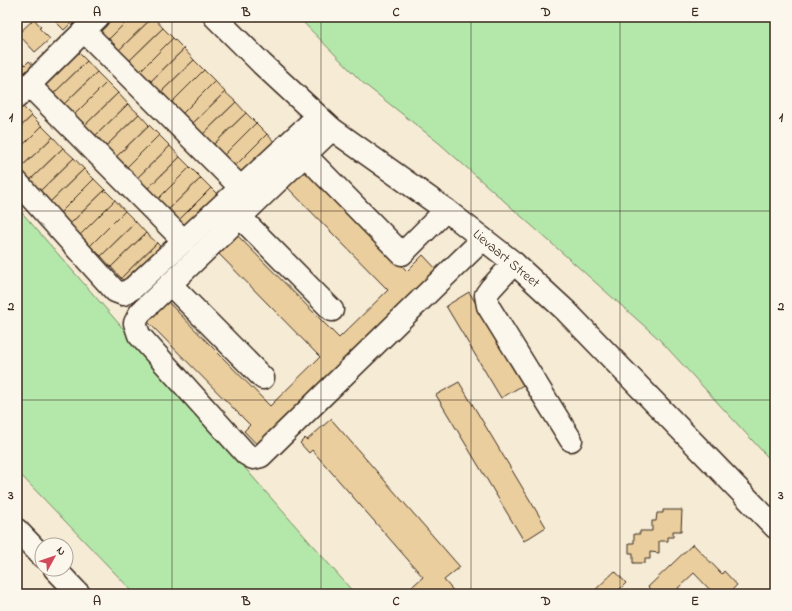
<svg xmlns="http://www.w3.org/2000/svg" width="792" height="611" viewBox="0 0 792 611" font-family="'Indie Flower',sans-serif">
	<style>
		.green { fill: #b4e8aa; stroke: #788964 }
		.building { fill: #eace9e; stroke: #3b2a1e }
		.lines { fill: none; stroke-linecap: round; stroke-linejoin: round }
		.minor-casing { stroke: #3b2a1e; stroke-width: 25 }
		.major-casing { stroke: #3b2a1e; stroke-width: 25 }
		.minor { stroke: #fbf7ec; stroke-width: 22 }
		.major { stroke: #fbf7ec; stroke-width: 22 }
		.grid { fill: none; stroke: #3b2a1e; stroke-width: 1; stroke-opacity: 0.55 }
		.labels { text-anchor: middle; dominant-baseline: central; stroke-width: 4; stroke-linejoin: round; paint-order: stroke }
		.street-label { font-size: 14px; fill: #3b2a1e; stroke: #fbf7ec }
		.neatline { fill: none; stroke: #3b2a1e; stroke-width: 1.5 }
		.grid-label { font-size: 13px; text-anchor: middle; font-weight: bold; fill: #3b2a1e }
	</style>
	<rect width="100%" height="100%" fill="#f6ebd5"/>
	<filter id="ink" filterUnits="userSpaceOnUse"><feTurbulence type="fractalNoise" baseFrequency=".025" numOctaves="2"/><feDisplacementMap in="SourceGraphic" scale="8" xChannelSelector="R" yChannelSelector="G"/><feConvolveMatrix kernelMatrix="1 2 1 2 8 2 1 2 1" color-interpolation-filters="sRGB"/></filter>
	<g filter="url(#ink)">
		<g class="green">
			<polygon points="298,17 775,17 775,465 659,339 439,143 363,83"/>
			<polygon points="17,207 355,594 135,594 17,471"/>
		</g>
		<g class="building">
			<polygon points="51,17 77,17 64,30"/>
			<polygon points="110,17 131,17 107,41 97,31"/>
			<polygon points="131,17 153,17 117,52 107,41"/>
			<polygon points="153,17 163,28 128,62 117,52"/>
			<polygon points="34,19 41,27 39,28 50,39 35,52 18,34"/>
			<polygon points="163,28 173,38 138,73 128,62"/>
			<polygon points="173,38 184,49 149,83 138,73"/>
			<polygon points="184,49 194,60 159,94 149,83"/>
			<polygon points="76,50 87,61 51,96 41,85"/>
			<polygon points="17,57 25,65 29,61 35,68 17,85"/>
			<polygon points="194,60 204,70 169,105 159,94"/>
			<polygon points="87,61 97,72 62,106 51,96"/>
			<polygon points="204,70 215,81 180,116 169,105"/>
			<polygon points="97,72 107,82 72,117 62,106"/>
			<polygon points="215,81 225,92 190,126 180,116"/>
			<polygon points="107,82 118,93 83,127 72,117"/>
			<polygon points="225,92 236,102 200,137 190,126"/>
			<polygon points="118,93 128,104 93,138 83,127"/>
			<polygon points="236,102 246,113 211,147 200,137"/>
			<polygon points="128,104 139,114 103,149 93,138"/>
			<polygon points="21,105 32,116 17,130 17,109"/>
			<polygon points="246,113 256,123 221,158 211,147"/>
			<polygon points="139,114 149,125 114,159 103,149"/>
			<polygon points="32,116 42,126 17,151 17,130"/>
			<polygon points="256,123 267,134 232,169 221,158"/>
			<polygon points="149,125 159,135 124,170 114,159"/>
			<polygon points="42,126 53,137 17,171 17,151"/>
			<polygon points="267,134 277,145 242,179 232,169"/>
			<polygon points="159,135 170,146 134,181 124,170"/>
			<polygon points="53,137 63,148 28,182 17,171"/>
			<polygon points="170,146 180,157 145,191 134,181"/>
			<polygon points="63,148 74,158 38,193 28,182"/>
			<polygon points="180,157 190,167 155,202 145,191"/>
			<polygon points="74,158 84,169 49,203 38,193"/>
			<polygon points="190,167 201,178 166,212 155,202"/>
			<polygon points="304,167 407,271 423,255 440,273 261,449 244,431 250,425 147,321 167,301 270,406 320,357 217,252 236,234 339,338 388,290 285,185"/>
			<polygon points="84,169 94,179 59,214 49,203"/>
			<polygon points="201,178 211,188 176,223 166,212"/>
			<polygon points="94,179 105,190 70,224 59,214"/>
			<polygon points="211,188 222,199 187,234 176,223"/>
			<polygon points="105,190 115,200 80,235 70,224"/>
			<polygon points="115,200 125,211 90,246 80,235"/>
			<polygon points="125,211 136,222 101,256 90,246"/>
			<polygon points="136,222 146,233 111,267 101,256"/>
			<polygon points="146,233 157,243 121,278 111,267"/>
			<polygon points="157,243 167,254 132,288 121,278"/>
			<polygon points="469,292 525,384 501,398 446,306"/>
			<polygon points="459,382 546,527 524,541 436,395"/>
			<polygon points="331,419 460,567 444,580 456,594 407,594 406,592 423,577 312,450 309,453 300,443 305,438 307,440"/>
			<polygon points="663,510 682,510 681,531 673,531 673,537 668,537 668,541 659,541 659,553 650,552 650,559 645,559 645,563 633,563 633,553 629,553 629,543 634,543 634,534 640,534 640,531 652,531 652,521 656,521 657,513 663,513"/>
			<polygon points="693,544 722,574 724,571 737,585 728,594 714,594 694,573 678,588 683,594 655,594 648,587"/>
			<polygon points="615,571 626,583 615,594 594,594 593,592"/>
		</g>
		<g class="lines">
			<g class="minor-casing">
				<g id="minor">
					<polyline points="215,17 262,64 332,129 446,210 514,263 566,311 775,527"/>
					<polyline points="84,31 241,188"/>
					<polyline points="29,85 184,241"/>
					<polyline points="17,97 98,17"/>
					<polyline points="332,129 140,313 135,323 139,335 246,454 253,458 261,456 483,239"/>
					<polyline points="305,155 402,254 446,210"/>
					<polyline points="17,182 115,291 123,294 133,288 317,117"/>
					<polyline points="240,217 332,310"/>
					<polyline points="514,263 491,288 486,295 488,306 571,440"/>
					<polyline points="170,284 263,378"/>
				</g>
			</g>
			<g class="major-casing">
				<g id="major">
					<polyline points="17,530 42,556"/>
					<polyline points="55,569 79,594"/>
				</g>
			</g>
			<use href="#minor" class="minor"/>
			<use href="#major" class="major"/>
		</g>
	</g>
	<path class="grid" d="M172,17v577M321,17v577M471,17v577M620,17v577M17,211h758M17,400h758"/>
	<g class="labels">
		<g class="street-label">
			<text transform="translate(506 259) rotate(40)">Lievaart Street</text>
		</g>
	</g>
	<rect width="792" height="611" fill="none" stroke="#fbf7ec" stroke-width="44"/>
	<g transform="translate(54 557) rotate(50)"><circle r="19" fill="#fbf7ec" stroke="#aea59a"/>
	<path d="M0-3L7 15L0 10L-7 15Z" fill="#d1495b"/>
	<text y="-6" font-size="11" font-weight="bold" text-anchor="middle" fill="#3b2a1e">N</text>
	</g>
	<rect x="22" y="22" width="748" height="567" class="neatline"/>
	<g class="grid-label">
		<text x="97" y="16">A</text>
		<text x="246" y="16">B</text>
		<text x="396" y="16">C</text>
		<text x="546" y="16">D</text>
		<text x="695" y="16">E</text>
		<text x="11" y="121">1</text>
		<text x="781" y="121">1</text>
		<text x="11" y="310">2</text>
		<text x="781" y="310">2</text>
		<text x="11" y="499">3</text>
		<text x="781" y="499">3</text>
		<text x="97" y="605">A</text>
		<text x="246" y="605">B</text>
		<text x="396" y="605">C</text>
		<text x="546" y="605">D</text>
		<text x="695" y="605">E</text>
	</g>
</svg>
